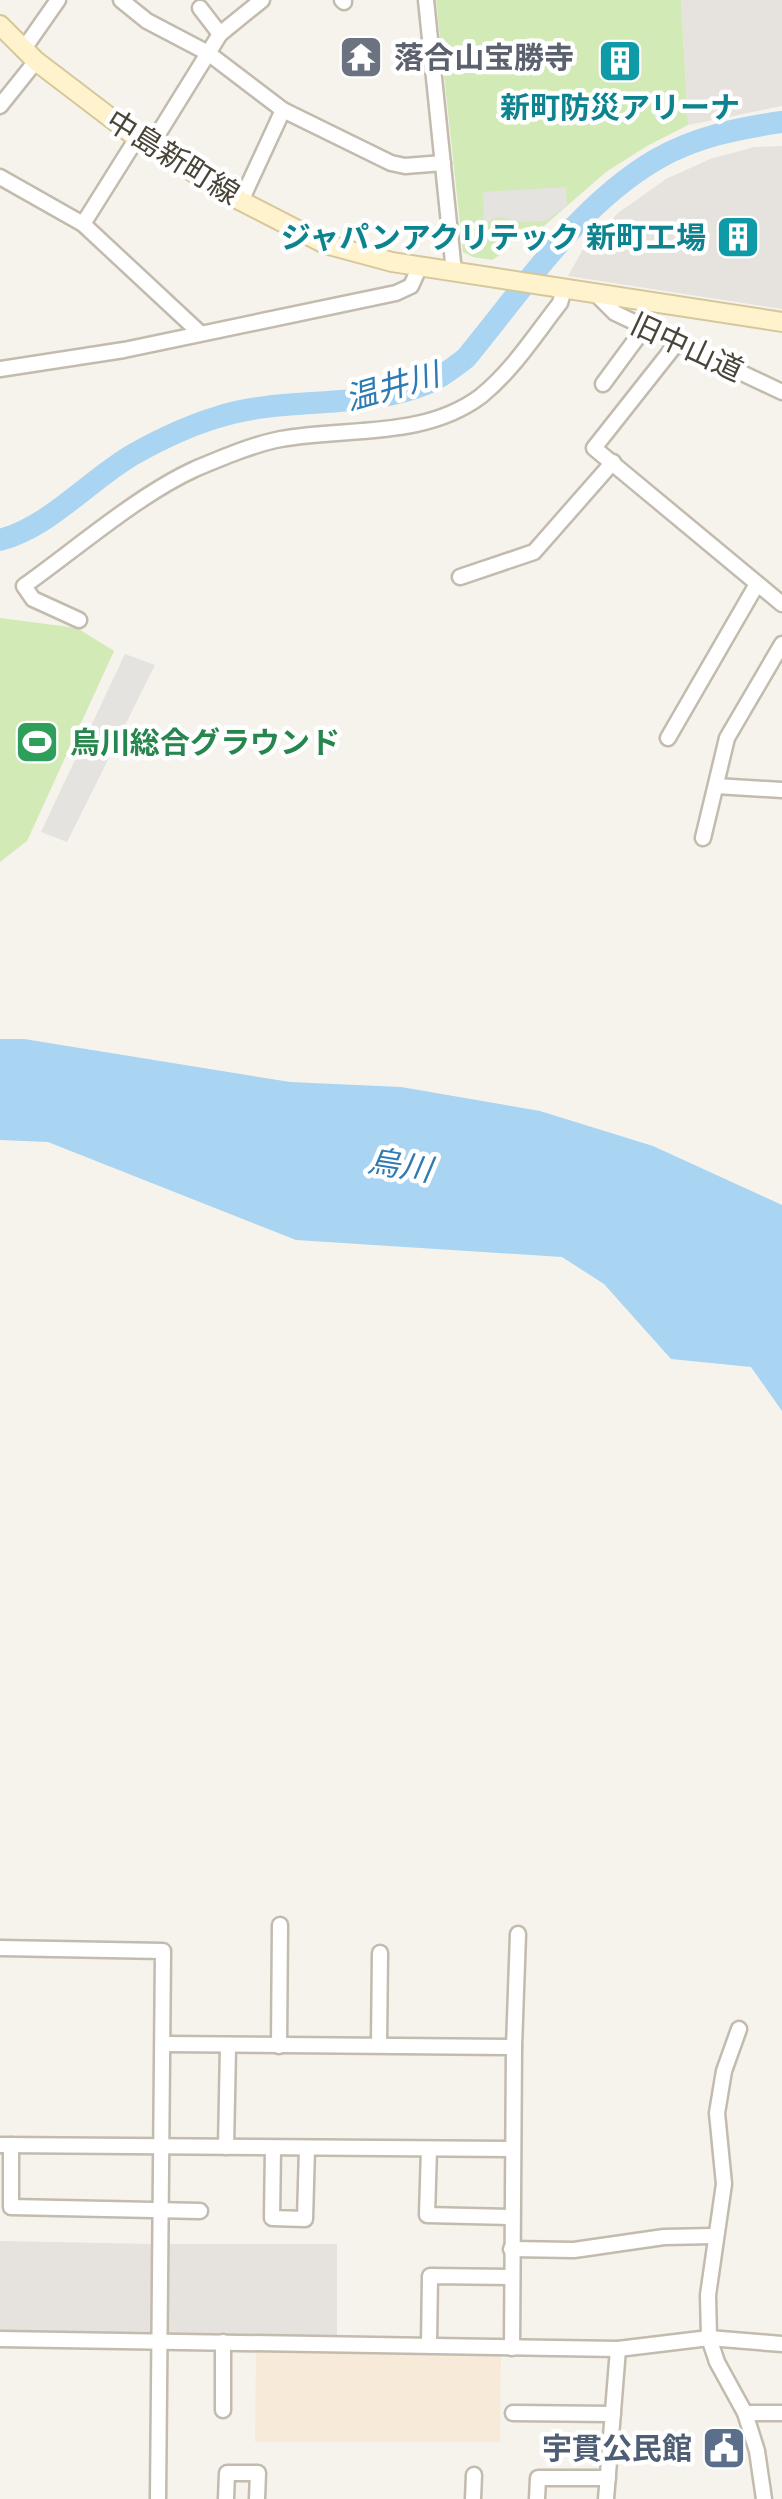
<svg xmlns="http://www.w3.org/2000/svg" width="782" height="2499" viewBox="0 0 782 2499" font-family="Cabin,'Noto Sans JP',sans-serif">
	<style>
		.commercial { fill: #f7ead8 }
		.industrial { fill: #e6e2dd }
		.green { fill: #d2eab5 }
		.parking { fill: #e5e3e0 }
		.water { fill: #a9d4f2 }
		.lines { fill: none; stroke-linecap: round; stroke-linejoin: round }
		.river { stroke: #a9d4f2; stroke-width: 22 }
		.street-casing { stroke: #c2bbae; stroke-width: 19 }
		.secondary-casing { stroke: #d6c79b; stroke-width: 22 }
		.street { stroke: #fff; stroke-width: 14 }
		.secondary { stroke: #fff3cd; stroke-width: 18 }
		.labels { text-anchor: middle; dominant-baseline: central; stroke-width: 9; stroke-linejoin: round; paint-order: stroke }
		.worship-label { font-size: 30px; font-weight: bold; fill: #5b616d; stroke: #fff; text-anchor: start }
		.culture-label { font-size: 30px; font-weight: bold; fill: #0d838f; stroke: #fff }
		.street-label { font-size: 30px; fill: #4b4439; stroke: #fff }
		.leisure-label { font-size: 30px; font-weight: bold; fill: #27864d; stroke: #fff; text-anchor: start }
		.service-label { font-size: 30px; font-weight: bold; fill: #4e5e75; stroke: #fff; text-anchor: end }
		.water-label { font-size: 32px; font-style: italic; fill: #2e7ab2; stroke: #fff }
	</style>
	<rect width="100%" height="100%" fill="#f6f3ec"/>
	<polygon class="commercial" points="256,2346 501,2351 500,2442 255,2442"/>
	<g class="industrial">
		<polygon points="681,0 782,0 782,106 688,125"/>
		<polygon points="782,146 782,309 568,276 582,251 618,213 666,179 710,159 754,147"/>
		<polygon points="0,2241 153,2244 154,2331 147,2335 0,2334"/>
		<polygon points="163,2244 337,2244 337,2337 162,2336"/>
	</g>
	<g class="green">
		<polygon points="436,0 681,0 688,125 647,146 606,172 544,226 521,231 500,255 492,260 473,257 463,252"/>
		<polygon points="0,618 77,628 114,651 27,841 0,862"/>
	</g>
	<g class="parking">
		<polygon points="566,187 567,206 546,221 523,222 500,217 492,219 484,227 483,192"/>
		<polygon points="125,654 155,665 67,842 41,832"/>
	</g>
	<polygon class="water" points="0,1039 24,1039 290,1082 401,1087 540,1111 653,1146 782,1205 782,1411 751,1367 671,1359 604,1284 562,1257 296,1240 48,1142 0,1140"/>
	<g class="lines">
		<path class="river" d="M0,540c51,-14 89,-60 134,-86 25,-14 57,-29 84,-37 68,-22 144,-6 210,-34 14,-6 26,-16 38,-25 57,-69 112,-153 191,-199 38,-22 82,-31 125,-37"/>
		<g class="street-casing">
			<g id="street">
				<polyline points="121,0 147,21 208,53 283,110 391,163 405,166 443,163"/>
				<polyline points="342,0 344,2"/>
				<polyline points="426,0 454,272"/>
				<polyline points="200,8 220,34"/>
				<polyline points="23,50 58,0"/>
				<polyline points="0,106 36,61"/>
				<polyline points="150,147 220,34 262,0"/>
				<polyline points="0,177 83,224 200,333"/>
				<polyline points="241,201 283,110"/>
				<polyline points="83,224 137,138"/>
				<polyline points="597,295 615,313 782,392"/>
				<polyline points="677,343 594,448 782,604"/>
				<polyline points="0,369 124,350 396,293 411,286 420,266"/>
				<polyline points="603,384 645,327"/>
				<polyline points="460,577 534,552 613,462"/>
				<path d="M79,620l-46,-21 -9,-13c52,-37 114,-91 171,-117 26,-11 59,-25 86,-30 66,-12 143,0 200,-43 32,-26 54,-61 79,-93l4,-14"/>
				<polyline points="668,738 757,584"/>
				<polyline points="716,786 782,790"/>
				<polyline points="703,838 727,738 782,644"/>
				<polyline points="0,1948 163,1951 158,2499"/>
				<polyline points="739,2029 724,2071 717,2113 724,2184 708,2295 709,2338 717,2362 745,2413 757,2451 764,2499"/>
				<polyline points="163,2044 514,2047 512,2348"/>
				<polyline points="379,2045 380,1953"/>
				<polyline points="279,2046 280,1925"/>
				<polyline points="514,2047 518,1934"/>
				<polyline points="0,2145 513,2149"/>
				<polyline points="11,2145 11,2207 200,2211"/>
				<polyline points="226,2147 228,2047"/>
				<polyline points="273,2148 272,2218 305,2219 307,2148"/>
				<polyline points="429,2149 427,2215 512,2217"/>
				<polyline points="511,2249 574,2250 664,2237 714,2236"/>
				<polyline points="0,2339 618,2349 709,2338 782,2344"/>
				<polyline points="429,2344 430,2276 511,2277"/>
				<polyline points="223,2410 223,2342"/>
				<polyline points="513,2413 613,2414"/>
				<polyline points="745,2413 782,2413"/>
				<polyline points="226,2499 227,2473 258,2473 257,2499"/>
				<polyline points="473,2499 474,2475"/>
				<polyline points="537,2499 538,2478 608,2478"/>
				<polyline points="606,2499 618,2349"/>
			</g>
		</g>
		<g class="secondary-casing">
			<polyline id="secondary" points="0,25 36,61 137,138 241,201 325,244 392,262 782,322"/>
		</g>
		<use href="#street" class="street"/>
		<use href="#secondary" class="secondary"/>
	</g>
	<defs>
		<g id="temple-square" transform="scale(2.25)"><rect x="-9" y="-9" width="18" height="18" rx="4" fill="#6b7280" stroke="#fff"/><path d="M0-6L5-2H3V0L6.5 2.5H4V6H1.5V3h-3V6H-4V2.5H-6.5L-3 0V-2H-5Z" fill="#fff"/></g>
		<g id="building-square" transform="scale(2.25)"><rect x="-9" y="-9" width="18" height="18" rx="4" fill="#0f9aa8" stroke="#fff"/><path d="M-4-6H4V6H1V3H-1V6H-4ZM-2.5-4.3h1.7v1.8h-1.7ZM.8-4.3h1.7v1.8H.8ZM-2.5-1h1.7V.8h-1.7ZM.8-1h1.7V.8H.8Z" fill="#fff"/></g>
		<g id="stadium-square" transform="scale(2.25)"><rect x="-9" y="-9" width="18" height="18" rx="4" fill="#2e9e5b" stroke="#fff"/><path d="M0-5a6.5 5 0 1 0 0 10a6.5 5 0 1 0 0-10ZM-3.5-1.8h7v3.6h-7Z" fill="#fff"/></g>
		<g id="civic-square" transform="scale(2.25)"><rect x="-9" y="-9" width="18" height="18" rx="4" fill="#5c6f8a" stroke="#fff"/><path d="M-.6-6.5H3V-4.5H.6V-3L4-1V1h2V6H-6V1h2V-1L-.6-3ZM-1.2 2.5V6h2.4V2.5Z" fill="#fff"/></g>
	</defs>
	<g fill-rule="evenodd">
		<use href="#temple-square" x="361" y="57"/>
		<use href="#building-square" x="620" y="61"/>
		<use href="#building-square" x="738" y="237"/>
		<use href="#stadium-square" x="37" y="742"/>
		<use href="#civic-square" x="724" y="2448"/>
	</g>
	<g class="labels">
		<g class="worship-label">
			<text x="394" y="57">落合山宝勝寺</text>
		</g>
		<g class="culture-label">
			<text x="620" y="107">新町防災アリーナ</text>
			<text x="706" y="237" text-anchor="end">ジャパンアクリテック 新町工場</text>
		</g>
		<g class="street-label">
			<text transform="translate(173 157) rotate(32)">中島新町線</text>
			<text transform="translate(687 347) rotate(25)">旧中山道</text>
		</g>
		<g class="leisure-label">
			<text x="70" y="742">烏川総合グラウンド</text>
		</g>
		<g class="service-label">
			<text x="692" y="2448">宇貫公民館</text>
		</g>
		<g class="water-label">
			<text transform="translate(392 386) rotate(-16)">温井川</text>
			<text transform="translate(400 1165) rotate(9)">烏川</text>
		</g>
	</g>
</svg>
